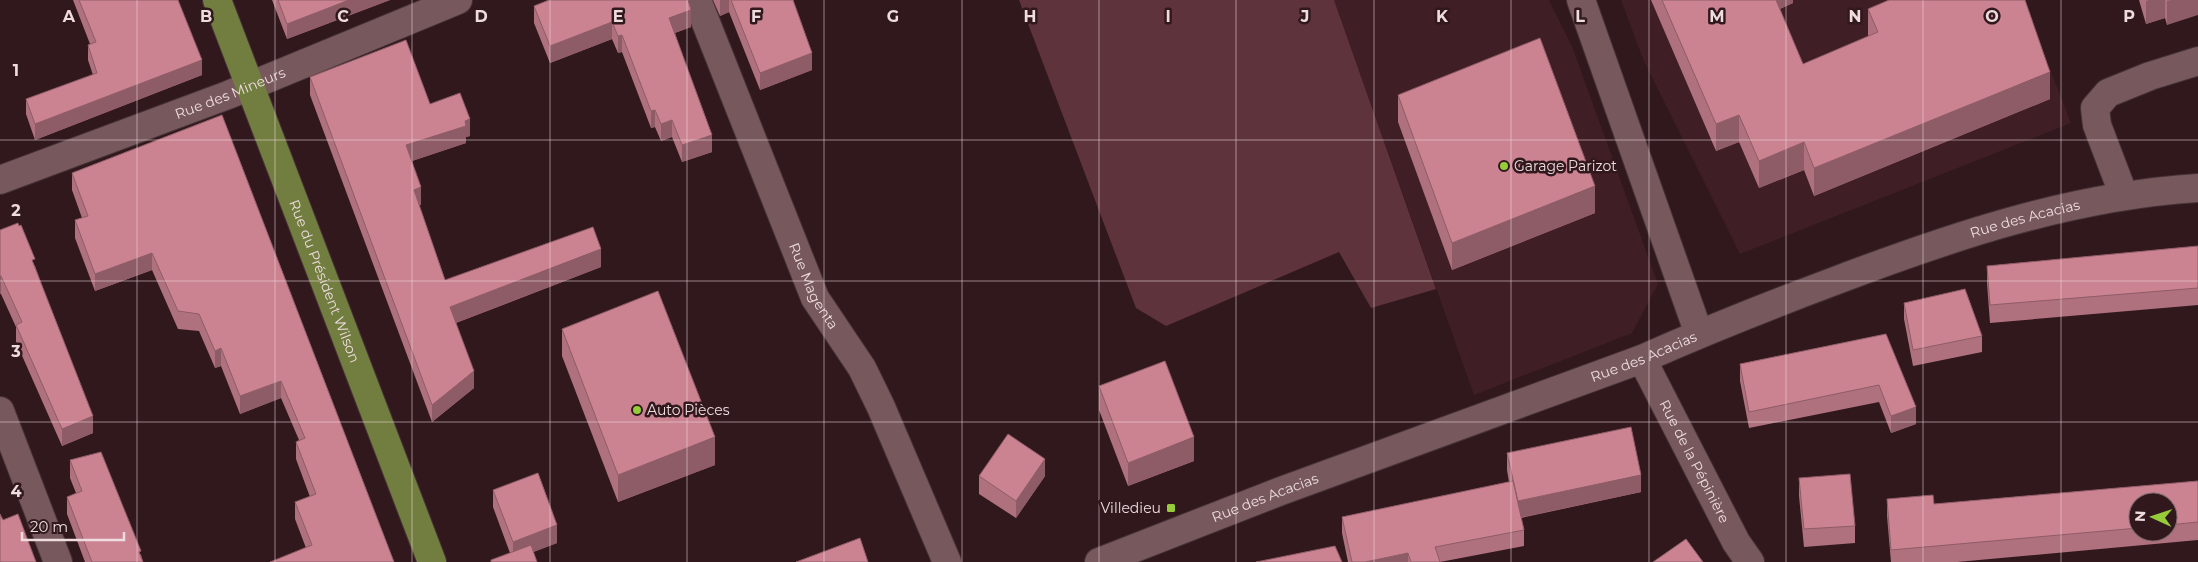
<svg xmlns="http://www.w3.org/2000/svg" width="2198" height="562" viewBox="0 0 2198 562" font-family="Montserrat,sans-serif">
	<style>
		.built { fill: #3f1e25 }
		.green { fill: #5e333c }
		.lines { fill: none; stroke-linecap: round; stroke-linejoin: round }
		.minor-casing { stroke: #473337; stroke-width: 30 }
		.major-casing { stroke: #473337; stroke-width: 30 }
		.minor { stroke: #76585d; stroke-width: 28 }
		.major { stroke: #727e3f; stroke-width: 28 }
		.wall { fill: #af717e; fill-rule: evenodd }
		.shaded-wall { fill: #8e5c66 }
		.building { fill: #cb8392; stroke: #8e5c66 }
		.grid { fill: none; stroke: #eedcdf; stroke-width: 1; stroke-opacity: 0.55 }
		.poi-dot { fill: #96cc39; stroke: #31181d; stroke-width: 2 }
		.labels { text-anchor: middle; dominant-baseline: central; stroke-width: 5; stroke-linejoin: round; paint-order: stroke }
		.street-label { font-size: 14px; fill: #eedcdf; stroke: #31181d }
		.poi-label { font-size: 14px; fill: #eedcdf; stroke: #31181d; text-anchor: start }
		.grid-label { font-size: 16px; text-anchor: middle; font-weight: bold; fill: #eedcdf; stroke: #31181d; stroke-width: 5; stroke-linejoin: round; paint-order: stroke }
	</style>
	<rect width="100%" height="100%" fill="#31181d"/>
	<g class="built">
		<polygon points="1334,0 1549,0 1573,49 1658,284 1632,333 1474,395"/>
		<polygon points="1621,0 2023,0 2071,123 1740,254 1643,59"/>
	</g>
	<polygon class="green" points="1019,0 1334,0 1436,289 1371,308 1339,252 1166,326 1136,308"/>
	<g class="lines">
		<g class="minor-casing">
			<g id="minor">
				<path id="s1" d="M697,0l118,298 47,70 19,39 66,155"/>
				<polyline points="1581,0 1699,334"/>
				<path id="s2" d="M0,180l228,-85 230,-95"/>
				<polyline points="2124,196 2097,125 2095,108 2108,93 2150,76 2198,61"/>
				<path id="s3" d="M1642,359l94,183 14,20"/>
				<polyline points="0,411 58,562"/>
				<path id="s4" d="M1099,562l182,-71 361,-132c63,-28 126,-53 190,-77 118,-45 239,-86 366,-94"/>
			</g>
		</g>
		<g class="major-casing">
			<g id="major">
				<path id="s5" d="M217,0l215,562"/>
			</g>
		</g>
		<use href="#minor" class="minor"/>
		<use href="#major" class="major"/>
	</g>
	<g class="wall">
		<polygon points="73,0 178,0 202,75 35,140 26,114 26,99 93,75 88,60 88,45 90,44"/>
		<polygon points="272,0 390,0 287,39"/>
		<polygon points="713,0 793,0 812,70 760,90 729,12 720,16"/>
		<polygon points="1651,0 1793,0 1793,3 1780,9 1803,64 1868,37 1868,9 2050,99 1814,196 1804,170 1759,188 1739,142 1716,151"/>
		<polygon points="2139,0 2198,0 2167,25 2165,18 2146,24"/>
		<polygon points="534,6 691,27 675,33 712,152 682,162 672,137 661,141 655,127 651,128 622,52 618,53 612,39 550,63 534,23"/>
		<polygon points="310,77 430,104 470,136 466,137 466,143 412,161 421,205 419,205 445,280 601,267 456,323 474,388 432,422 310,95"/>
		<polygon points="1398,95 1595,213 1452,270 1398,122"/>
		<polygon points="222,115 394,562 306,548 295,519 295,502 310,497 296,459 296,442 299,440 281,398 240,414 221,366 215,368 199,331 178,329 152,270 95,291 75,238 75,220 82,218 72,190 72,173"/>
		<polygon points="0,230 35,266 93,433 62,446 16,342 16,327 1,294 0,294"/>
		<polygon points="2198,246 2198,305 1990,323 1987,283 1987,266"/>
		<polygon points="1904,303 1982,336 1982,352 1913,366 1904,319"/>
		<polygon points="562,329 715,465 618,502 562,356"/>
		<polygon points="1886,334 1916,424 1891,433 1879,402 1749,428 1740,381 1740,364"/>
		<polygon points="1099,386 1194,461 1128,486 1099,410"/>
		<polygon points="1507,453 1641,492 1521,518 1524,530 1524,546 1440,562 1348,562 1342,533 1342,517 1509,482 1507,470"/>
		<polygon points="70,460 141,555 143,562 85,562 67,514 67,497 76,493 70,478"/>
		<polygon points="979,476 1045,476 1016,518 979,494"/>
		<polygon points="1799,478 1855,526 1855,543 1804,547 1799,496"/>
		<path d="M2198,481v59l-241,22h-66l-4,-46v-17l47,5zM2138,502h30v30h-30z"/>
		<polygon points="493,490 557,543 533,552 537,562 491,562 491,560 510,553 493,507"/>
	</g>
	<g class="shaded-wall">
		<polygon points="349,0 390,0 287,39 287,24"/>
		<polygon points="720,0 729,0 729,12 720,16"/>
		<polygon points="1770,0 1793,0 1793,3 1770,13"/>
		<polygon points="2149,0 2165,0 2165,18 2146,24 2146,1"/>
		<polygon points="2171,0 2198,0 2198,15 2167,25 2167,1"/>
		<polygon points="691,10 691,27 669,35 669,18"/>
		<polygon points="612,22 612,39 550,63 550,46"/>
		<polygon points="622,35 622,52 618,53 618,36"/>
		<polygon points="812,53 812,70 760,90 760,73"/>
		<polygon points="202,60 202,75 35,140 35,124"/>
		<polygon points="2050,72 2050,99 1814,196 1814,168"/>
		<polygon points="655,110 655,127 651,128 651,111"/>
		<polygon points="1739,115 1739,142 1716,151 1716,124"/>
		<polygon points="470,119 470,136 466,137 466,143 406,163 406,145"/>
		<polygon points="672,120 672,137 661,141 661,124"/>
		<polygon points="712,135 712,152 682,162 682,145"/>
		<polygon points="1804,142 1804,170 1759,188 1759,161"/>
		<polygon points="1595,186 1595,213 1452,270 1452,243"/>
		<polygon points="421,187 421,205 414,207 414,190"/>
		<polygon points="601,249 601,267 450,325 450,307"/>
		<polygon points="152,253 152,270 95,291 95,274"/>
		<rect x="0" y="276" width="1" height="18"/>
		<polygon points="221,348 221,366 215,368 215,351"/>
		<polygon points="474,371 474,388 432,422 432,405"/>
		<polygon points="281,381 281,398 240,414 240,396"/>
		<polygon points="1916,407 1916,424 1891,433 1891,416"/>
		<polygon points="93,416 93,433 62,446 62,429"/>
		<polygon points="715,437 715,465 618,502 618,475"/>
		<polygon points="1194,437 1194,461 1128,486 1128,463"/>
		<polygon points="1045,459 1045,476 1016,518 1016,501"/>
		<polygon points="1641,475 1641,492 1518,518 1518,501"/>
		<polygon points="557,525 557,543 513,560 513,542"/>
		<polygon points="1408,553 1408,562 1365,562"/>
	</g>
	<g class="building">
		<polygon points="79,0 178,0 202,60 35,124 26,99 97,73 88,45 96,42"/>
		<polygon points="278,0 349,0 287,24"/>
		<polygon points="549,0 688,0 691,10 669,18 712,135 682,145 672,120 661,124 655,110 651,111 622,35 618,36 612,22 550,46 534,6"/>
		<polygon points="731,0 793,0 812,53 760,73"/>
		<polygon points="1662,0 1776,0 1803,64 1878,32 1868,9 1889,0 2025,0 2050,72 1814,168 1804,142 1759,161 1739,115 1716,124"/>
		<polygon points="1540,38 1595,186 1452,243 1398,95"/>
		<polygon points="406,40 430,104 460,93 470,119 465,121 466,126 406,145 421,187 414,190 445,280 593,227 601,249 450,307 474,371 432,405 310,77"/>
		<polygon points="222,115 394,562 270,562 312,545 295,502 316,494 296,442 305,438 281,381 240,396 221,348 215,351 199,314 178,311 152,253 95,274 75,220 88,216 72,173"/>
		<polygon points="18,223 19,226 21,225 35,259 32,260 93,416 62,429 16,325 22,322 1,276 0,276 0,230"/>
		<polygon points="2198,246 2198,288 1990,305 1987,266"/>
		<polygon points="1965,289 1982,336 1913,350 1904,303"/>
		<polygon points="658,291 715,437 618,475 562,329"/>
		<polygon points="1886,334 1916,407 1891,416 1879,385 1749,412 1740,364"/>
		<polygon points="1165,361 1194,437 1128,463 1099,386"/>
		<polygon points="1631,427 1641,475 1518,501 1507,453"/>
		<polygon points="1008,434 1045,459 1016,501 979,476"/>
		<polygon points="101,452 141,551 139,552 143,562 92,562 67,497 82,491 70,460"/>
		<polygon points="538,473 557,525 513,542 493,490"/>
		<polygon points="1850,474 1855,526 1804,529 1799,478"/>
		<polygon points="1513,481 1524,530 1435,547 1440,562 1411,562 1408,553 1365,562 1352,562 1342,517"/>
		<polygon points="2198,481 2198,522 2168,525 2168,502 2138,502 2138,528 1891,550 1887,499 1933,495 1934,504"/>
		<polygon points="0,514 3,520 18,514 36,562 0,562"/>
		<polygon points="860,538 868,562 796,562"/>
		<polygon points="1686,539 1703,562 1653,562"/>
		<polygon points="531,545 537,562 491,562 491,560"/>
		<polygon points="1335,546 1342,562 1256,562"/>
	</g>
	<path class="grid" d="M137,0v562M275,0v562M412,0v562M550,0v562M687,0v562M824,0v562M962,0v562M1099,0v562M1236,0v562M1374,0v562M1511,0v562M1649,0v562M1786,0v562M1923,0v562M2061,0v562M0,140h2198M0,281h2198M0,422h2198"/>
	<g class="poi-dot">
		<circle cx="1504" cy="166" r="5"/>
		<circle cx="637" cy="410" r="5"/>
		<rect x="1166" y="503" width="10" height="10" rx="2.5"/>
	</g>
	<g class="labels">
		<g class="street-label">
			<text stroke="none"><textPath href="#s2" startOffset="246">Rue des Mineurs</textPath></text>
			<text stroke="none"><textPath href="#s4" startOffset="988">Rue des Acacias</textPath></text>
			<text stroke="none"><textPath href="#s5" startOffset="301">Rue du Président Wilson</textPath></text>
			<text stroke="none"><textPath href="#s1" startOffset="309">Rue Magenta</textPath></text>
			<text stroke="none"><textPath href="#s4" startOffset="582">Rue des Acacias</textPath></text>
			<text stroke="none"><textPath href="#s3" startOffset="115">Rue de la Pépinière</textPath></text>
			<text stroke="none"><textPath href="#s4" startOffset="178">Rue des Acacias</textPath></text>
		</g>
		<g class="poi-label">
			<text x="1514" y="166">Garage Parizot</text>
			<text x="647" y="410">Auto Pièces</text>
			<text x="1161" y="508" text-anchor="end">Villedieu</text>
		</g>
	</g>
	<g class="grid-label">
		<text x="69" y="22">A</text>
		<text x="206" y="22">B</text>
		<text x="343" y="22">C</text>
		<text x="481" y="22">D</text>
		<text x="618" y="22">E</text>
		<text x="756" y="22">F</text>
		<text x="893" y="22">G</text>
		<text x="1030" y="22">H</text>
		<text x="1168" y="22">I</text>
		<text x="1305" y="22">J</text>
		<text x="1442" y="22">K</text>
		<text x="1580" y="22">L</text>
		<text x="1717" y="22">M</text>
		<text x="1855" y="22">N</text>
		<text x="1992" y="22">O</text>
		<text x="2129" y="22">P</text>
		<text x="16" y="76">1</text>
		<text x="16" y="216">2</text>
		<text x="16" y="357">3</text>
		<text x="16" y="497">4</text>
	</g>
	<g transform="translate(2153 517) rotate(273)"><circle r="24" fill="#31181d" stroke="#7d666b"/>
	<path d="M0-4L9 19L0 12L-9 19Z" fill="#96cc39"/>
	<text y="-8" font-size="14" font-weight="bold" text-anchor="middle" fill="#eedcdf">N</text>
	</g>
	<path d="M22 532v8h102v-8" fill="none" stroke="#eedcdf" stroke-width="2.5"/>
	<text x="30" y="532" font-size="15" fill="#eedcdf" stroke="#31181d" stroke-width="4" paint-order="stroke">20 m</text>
</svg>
